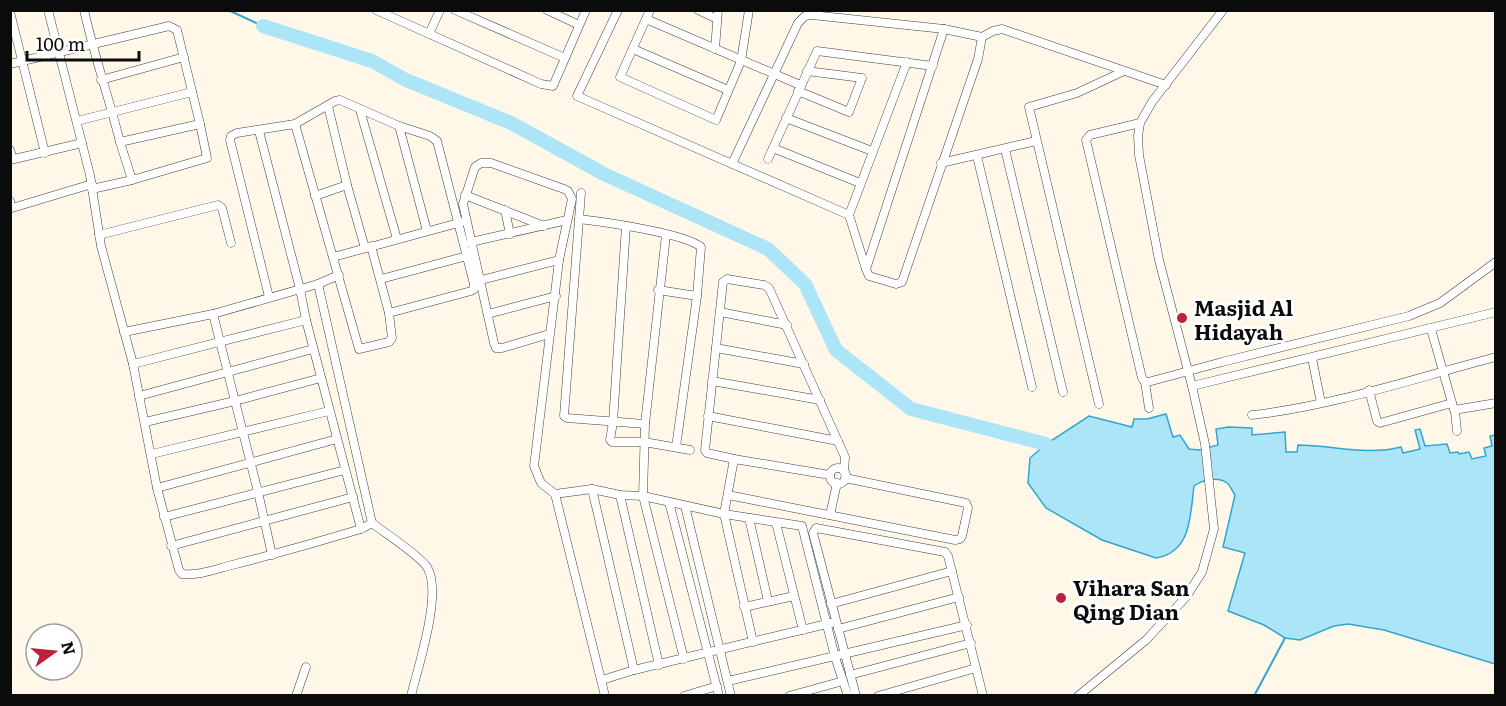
<svg xmlns="http://www.w3.org/2000/svg" width="1506" height="706" viewBox="0 0 1506 706" font-family="Literata,serif">
	<style>
		.water { fill: #ace5f8; stroke: #30a5d1; stroke-width: 1.5 }
		.lines { fill: none; stroke-linecap: round; stroke-linejoin: round }
		.stream { stroke: #30a5d1; stroke-width: 2 }
		.river { stroke: #ace5f8; stroke-width: 14 }
		.minor-casing { stroke: #3e3e3e; stroke-width: 9 }
		.minor { stroke: #fff; stroke-width: 8 }
		.poi-dot { fill: #be1f3b; stroke: #fff; stroke-width: 2 }
		.labels { text-anchor: middle; dominant-baseline: central; stroke-width: 6; stroke-linejoin: round; paint-order: stroke }
		.poi-label { font-size: 21px; font-weight: bold; fill: #0b0b0b; stroke: #fff; text-anchor: start }
	</style>
	<rect width="100%" height="100%" fill="#fff8e9"/>
	<path class="water" d="M1166,414l7,23 7,-2 9,14 10,1 19,-5 -2,-16 12,-2 24,1v7l33,-3 1,20h11l1,-7c33,0 69,11 103,2l2,6 17,-4 -5,-19 5,-1 5,17 22,-2 3,9 8,-1 1,2 10,-2 3,7 14,-3 -2,-8 8,-2 -2,-10 5,-1v229l-111,-34 -36,-6 -14,2 -34,14 -15,-2 -21,-13 -36,-14 17,-58 -22,-6 12,-52c-3,-4 -5,-10 -8,-12 -9,-7 -25,-3 -33,3 -4,29 -2,66 -38,72l-54,-18 -56,-32 -18,-25 2,-25 16,-14 43,-28 43,11 2,-8h13z"/>
	<g class="lines">
		<g class="stream">
			<polyline points="228,10 263,26"/>
			<polyline points="1254,696 1285,638"/>
		</g>
		<polyline class="river" points="263,26 372,61 406,80 511,123 604,174 768,249 805,284 836,350 911,409 1046,444"/>
		<g class="minor-casing">
			<g id="minor">
				<path d="M48,10l42,165 11,71 32,118 24,124 22,82 3,4c16,2 34,-5 50,-9 43,-11 86,-23 129,-36l11,-6c14,11 46,31 55,44 16,25 -9,100 -16,129"/>
				<path d="M84,10c10,45 25,88 36,132"/>
				<polyline points="376,10 541,84 553,86 586,10"/>
				<polyline points="455,10 565,58"/>
				<polyline points="547,10 579,25"/>
				<polyline points="618,10 577,96 849,215"/>
				<polyline points="650,10 620,77 716,120 741,61 749,10"/>
				<polyline points="698,10 717,19"/>
				<polyline points="10,12 45,153"/>
				<polyline points="646,19 800,85"/>
				<polyline points="429,34 440,10"/>
				<polyline points="982,37 978,59 902,282 896,284 869,276 866,269 868,263 944,29 982,37 993,31 1002,29 1166,85"/>
				<polyline points="633,49 728,90"/>
				<polyline points="715,49 718,10"/>
				<polyline points="10,64 169,26 177,30 200,124 207,158 132,180 92,189"/>
				<polyline points="101,80 184,57"/>
				<polyline points="798,91 849,112 862,78 807,71"/>
				<polyline points="328,106 347,185 365,248"/>
				<polyline points="360,110 397,239"/>
				<polyline points="786,118 872,151"/>
				<polyline points="77,121 192,92"/>
				<polyline points="1140,123 1090,135 1086,140 1142,378 1145,382 1148,382 1222,362 1409,316 1440,303 1496,262"/>
				<polyline points="295,124 359,349 389,342 392,338 389,313 371,246"/>
				<polyline points="399,126 427,231"/>
				<polyline points="259,131 300,289 306,320 361,529"/>
				<polyline points="773,148 860,183"/>
				<polyline points="1005,149 1063,392"/>
				<polyline points="10,150 13,159"/>
				<polyline points="977,156 1032,387"/>
				<polyline points="768,159 817,51 933,66"/>
				<polyline points="10,160 82,143"/>
				<polyline points="941,163 1036,141"/>
				<polyline points="732,164 798,23 805,16 812,15 944,29"/>
				<polyline points="132,180 120,142 200,124"/>
				<polyline points="581,193 564,416 567,418 645,424"/>
				<polyline points="465,195 544,226"/>
				<polyline points="315,196 347,185"/>
				<polyline points="10,201 12,208 92,184"/>
				<polyline points="505,210 510,234"/>
				<path d="M579,219c25,3 105,14 122,28l-4,49 -21,151"/>
				<polyline points="626,226 613,422 610,440 612,442 644,442 690,450"/>
				<polyline points="99,235 218,205 222,208 231,243"/>
				<polyline points="666,235 645,424 643,496 684,659"/>
				<polyline points="471,242 567,220"/>
				<polyline points="333,257 462,222"/>
				<polyline points="866,269 849,215 907,62"/>
				<polyline points="381,279 467,256"/>
				<polyline points="481,280 559,260"/>
				<polyline points="318,284 372,523"/>
				<polyline points="658,290 697,296"/>
				<polyline points="269,297 230,140 231,136 237,133 295,124 335,101 340,100 399,126 430,136 437,141 474,284 474,289 471,291 389,313"/>
				<polyline points="720,312 787,325"/>
				<polyline points="213,314 258,492 272,555"/>
				<polyline points="488,314 556,296"/>
				<polyline points="1431,329 1454,410 1496,403"/>
				<polyline points="124,332 213,314 318,284 339,275"/>
				<polyline points="549,334 502,348 496,348 494,343 463,204 475,167 481,163 491,163 564,189 568,191 572,199 559,260 534,466 541,483 555,494 605,696"/>
				<polyline points="716,348 804,364"/>
				<polyline points="1312,358 1321,403"/>
				<polyline points="133,364 306,320"/>
				<polyline points="712,381 820,400"/>
				<polyline points="1145,382 1149,408"/>
				<polyline points="1192,386 1496,312"/>
				<polyline points="1369,390 1377,421 1380,423 1452,403"/>
				<polyline points="139,396 313,349"/>
				<polyline points="1099,404 1029,107 1077,93 1122,72"/>
				<polyline points="1455,411 1457,431"/>
				<path d="M1252,415c82,-9 163,-37 244,-58"/>
				<polyline points="708,416 838,441"/>
				<polyline points="145,422 235,401 321,378"/>
				<polyline points="152,454 329,411"/>
				<polyline points="734,459 707,453 705,450 723,282 727,279 764,285 769,288 845,457 844,472"/>
				<circle cx="838" cy="476" r="8"/>
				<polyline points="157,488 337,439"/>
				<polyline points="592,489 634,670"/>
				<polyline points="555,494 592,489 620,495 643,496 724,514 802,526 835,657 848,696"/>
				<polyline points="620,495 659,665"/>
				<polyline points="728,495 955,540 960,539 962,536 968,508 966,503 845,478"/>
				<polyline points="669,502 719,696"/>
				<polyline points="685,506 731,696"/>
				<polyline points="830,515 837,483"/>
				<polyline points="164,517 345,470"/>
				<polyline points="749,518 768,601"/>
				<polyline points="776,523 803,630"/>
				<polyline points="171,546 353,497"/>
				<polyline points="831,604 952,571"/>
				<polyline points="744,607 794,596"/>
				<polyline points="838,629 959,597"/>
				<polyline points="753,642 724,514 734,459 830,475"/>
				<polyline points="850,675 971,643"/>
				<polyline points="602,680 634,670 831,623"/>
				<polyline points="728,681 967,625"/>
				<polyline points="296,696 306,667"/>
				<polyline points="684,696 717,686"/>
				<polyline points="789,696 843,681"/>
				<polyline points="856,696 813,533 816,528 945,552 948,556 983,696"/>
				<polyline points="878,696 976,668"/>
				<polyline points="1078,696 1146,640 1186,597 1202,572 1214,529 1205,444 1192,386 1159,260 1139,155 1138,136 1140,123 1152,102 1223,10"/>
			</g>
		</g>
		<use href="#minor" class="minor"/>
	</g>
	<g class="poi-dot">
		<circle cx="1182" cy="318" r="6"/>
		<circle cx="1061" cy="598" r="6"/>
	</g>
	<g class="labels">
		<g class="poi-label">
			<text x="1194" y="306">Masjid Al<tspan x="1194" dy="24">Hidayah</tspan></text>
			<text x="1073" y="586">Vihara San<tspan x="1073" dy="24">Qing Dian</tspan></text>
		</g>
	</g>
	<rect width="1506" height="706" fill="none" stroke="#0b0b0b" stroke-width="24"/>
	<g transform="translate(54 652) rotate(75)"><circle r="28" fill="#ffffff" stroke="#9d9d9d" stroke-width="1.5"/>
	<path d="M0-4.5L10 22L0 15L-10 22Z" fill="#be1f3b"/>
	<text y="-9" font-size="16" font-weight="bold" text-anchor="middle" fill="#0b0b0b">N</text>
	</g>
	<path d="M27 51v9h112v-9" fill="none" stroke="#0b0b0b" stroke-width="3"/>
	<text x="36" y="51" font-size="18" fill="#0b0b0b" stroke="#ffffff" stroke-width="4.5" paint-order="stroke">100 m</text>
</svg>
